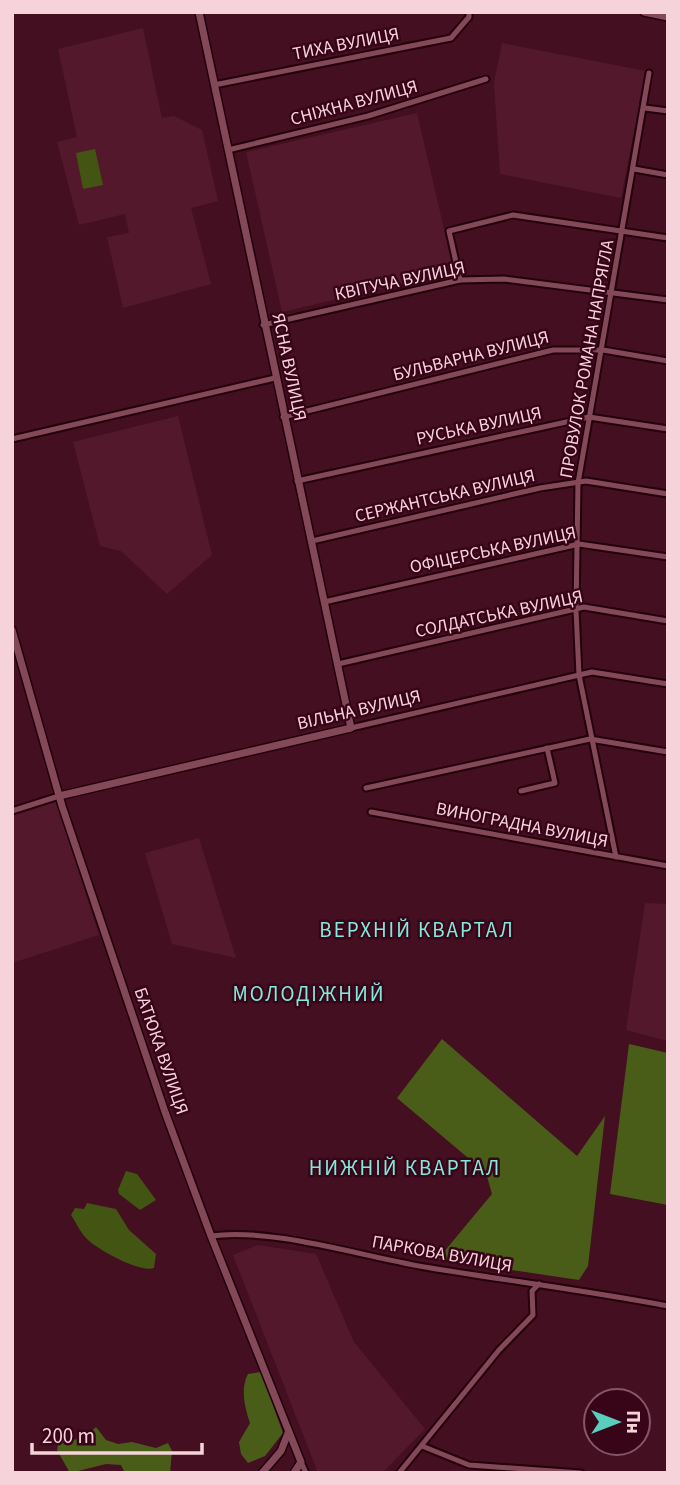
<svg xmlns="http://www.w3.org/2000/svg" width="680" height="1485" viewBox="0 0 680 1485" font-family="'Source Sans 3',sans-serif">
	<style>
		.built { fill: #54182c }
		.green { fill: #425512 }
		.forest { fill: #495d19 }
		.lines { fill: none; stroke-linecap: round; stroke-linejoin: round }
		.minor-casing { stroke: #23000b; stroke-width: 9 }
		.tertiary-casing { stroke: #23000b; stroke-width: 10 }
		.minor { stroke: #844958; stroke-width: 5 }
		.tertiary { stroke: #844958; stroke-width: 7 }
		.labels { text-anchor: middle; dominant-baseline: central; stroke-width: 5; stroke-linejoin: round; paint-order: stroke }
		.street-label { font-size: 18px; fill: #f6d3da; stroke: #380418 }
		.quarter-label { font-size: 21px; letter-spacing: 2px; fill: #82eadc; stroke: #380418 }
	</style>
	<rect width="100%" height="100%" fill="#440f21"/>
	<g class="built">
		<polygon points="143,28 162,118 174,116 202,130 218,201 191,208 211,284 123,308 107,237 129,233 125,214 79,225 57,142 77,137 58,49"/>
		<polygon points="502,43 646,71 621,198 500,174 494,83"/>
		<polygon points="417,113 454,272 282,312 246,152"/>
		<polygon points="178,416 212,555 167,594 121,551 100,546 73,442"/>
		<polygon points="56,802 99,935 12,963 12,816"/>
		<polygon points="199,838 236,958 172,944 145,853"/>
		<polygon points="645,903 668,904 668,1041 626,1030"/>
		<polygon points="258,1245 316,1254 354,1342 425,1429 386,1469 378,1473 318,1473 233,1255"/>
	</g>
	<g class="green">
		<polygon points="95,149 103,185 83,189 76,153"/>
		<polygon points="126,1171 137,1174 156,1200 140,1210 119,1194 118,1190"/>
		<path d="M87,1203l29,6 13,21 27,24 -2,14c-14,5 -56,-18 -67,-29 -7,-7 -10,-15 -16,-24l4,-7 9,1z"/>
	</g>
	<g class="forest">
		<polygon points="442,1039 577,1156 605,1116 588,1266 579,1280 438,1259 492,1194 486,1173 397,1098"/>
		<polygon points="629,1044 668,1053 668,1205 610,1194"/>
		<path d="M261,1372l22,61 -18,23 -17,7 -7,-9 -2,-12 11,-19c-5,-15 -10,-34 -2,-49z"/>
		<polygon points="96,1427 106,1440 118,1444 132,1442 156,1448 168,1443 172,1451 170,1473 125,1473 121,1465 106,1464 70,1473 57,1450 58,1444 85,1437"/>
	</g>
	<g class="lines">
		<g class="minor-casing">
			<g id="minor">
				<polyline points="214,85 451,38 469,17 469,12"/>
				<polyline points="645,108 668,111"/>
				<polyline points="228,150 368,116 486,79"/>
				<polyline points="634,169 668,175"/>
				<polyline points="460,280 449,231 513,215 668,238"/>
				<polyline points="263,325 460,280 504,279 668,300"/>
				<polyline points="283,417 553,350 603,350 668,361"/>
				<polyline points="12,439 275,378"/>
				<polyline points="297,481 589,417 668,429"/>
				<polyline points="312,541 540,488 586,481 668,494"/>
				<polyline points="324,602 579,544 668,557"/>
				<polyline points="338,664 584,607 668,621"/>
				<polyline points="351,728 592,672 668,684"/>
				<polyline points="366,788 590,739 668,752"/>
				<polyline points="521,791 555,783 547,748"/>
				<polyline points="12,811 59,796"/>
				<polyline points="371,812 668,866"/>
				<polyline points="616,857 579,675 576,610 578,483 649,73"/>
				<path d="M211,1236c61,-9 156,22 220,32 79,13 158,23 237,38"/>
				<polyline points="422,1446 469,1465 581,1473"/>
				<polyline points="301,1462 306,1473"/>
				<polyline points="399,1473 499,1350 533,1315 532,1291 539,1284"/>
			</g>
		</g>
		<g class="tertiary-casing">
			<g id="tertiary">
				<polyline points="644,12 668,17"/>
				<polyline points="12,630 62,806 165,1112 211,1236 301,1462 294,1473"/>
				<polyline points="59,796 351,728 199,12"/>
				<polyline points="262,1473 281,1451 288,1433"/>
			</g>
		</g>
		<use href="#minor" class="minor"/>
		<use href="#tertiary" class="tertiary"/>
	</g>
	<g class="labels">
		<g class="street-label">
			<text transform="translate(346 44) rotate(-11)">ТИХА ВУЛИЦЯ</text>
			<text transform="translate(354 103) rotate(-15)">СНІЖНА ВУЛИЦЯ</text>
			<text transform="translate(400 281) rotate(-12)">КВІТУЧА ВУЛИЦЯ</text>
			<text transform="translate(471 356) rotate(-14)">БУЛЬВАРНА ВУЛИЦЯ</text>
			<text transform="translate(587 359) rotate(-80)">ПРОВУЛОК РОМАНА НАПРЯГЛА</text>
			<text transform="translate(289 367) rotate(78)">ЯСНА ВУЛИЦЯ</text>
			<text transform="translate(479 426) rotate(-12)">РУСЬКА ВУЛИЦЯ</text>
			<text transform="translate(445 496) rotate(-13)">СЕРЖАНТСЬКА ВУЛИЦЯ</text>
			<text transform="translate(493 550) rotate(-12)">ОФІЦЕРСЬКА ВУЛИЦЯ</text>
			<text transform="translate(499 614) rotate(-12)">СОЛДАТСЬКА ВУЛИЦЯ</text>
			<text transform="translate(359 710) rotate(-13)">ВІЛЬНА ВУЛИЦЯ</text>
			<text transform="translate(522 825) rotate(11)">ВИНОГРАДНА ВУЛИЦЯ</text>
			<text transform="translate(161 1051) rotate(71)">БАТЮКА ВУЛИЦЯ</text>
			<text transform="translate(442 1254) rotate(10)">ПАРКОВА ВУЛИЦЯ</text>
		</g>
		<g class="quarter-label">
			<text x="417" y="930">ВЕРХНІЙ КВАРТАЛ</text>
			<text x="309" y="994">МОЛОДІЖНИЙ</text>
			<text x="405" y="1168">НИЖНІЙ КВАРТАЛ</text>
		</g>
	</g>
	<rect width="680" height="1485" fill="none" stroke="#f6d3da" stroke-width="28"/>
	<g transform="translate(617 1422) rotate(90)"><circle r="33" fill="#380418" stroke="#845766" stroke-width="2"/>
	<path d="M0-5L12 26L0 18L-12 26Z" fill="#59cebf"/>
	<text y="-10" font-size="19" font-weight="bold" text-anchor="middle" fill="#f6d3da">Пн</text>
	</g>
	<path d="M32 1443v10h170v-10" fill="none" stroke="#f6d3da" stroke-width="3.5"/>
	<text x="42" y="1443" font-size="21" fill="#f6d3da" stroke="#380418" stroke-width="5" paint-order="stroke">200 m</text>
</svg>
